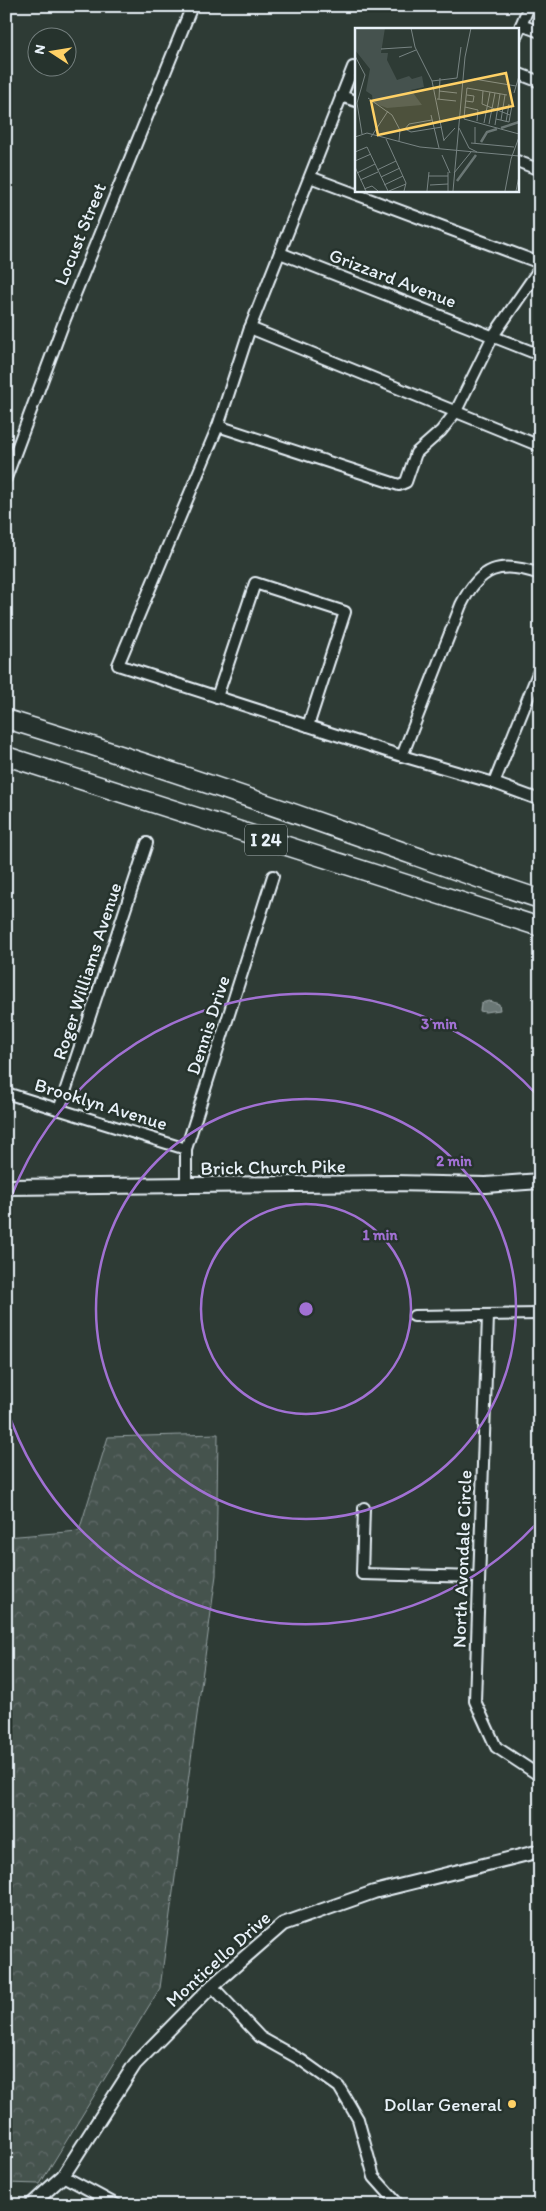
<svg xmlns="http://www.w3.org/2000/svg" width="546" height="2211" viewBox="0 0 546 2211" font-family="Itim,sans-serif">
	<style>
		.forest { fill: url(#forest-crowns); stroke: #96a2a3 }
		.water { fill: url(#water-ripples); stroke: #9da8a9 }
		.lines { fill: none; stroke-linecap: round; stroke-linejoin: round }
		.minor-casing { stroke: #e8f1f8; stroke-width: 14 }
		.tertiary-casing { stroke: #e8f1f8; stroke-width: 16 }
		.secondary-casing { stroke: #e8f1f8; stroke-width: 18 }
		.motorway-casing { stroke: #e8f1f8; stroke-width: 21 }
		.minor { stroke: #26332d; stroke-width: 10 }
		.tertiary { stroke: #26332d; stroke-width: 12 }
		.secondary { stroke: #26332d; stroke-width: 14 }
		.motorway { stroke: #26332d; stroke-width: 18 }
		.ring { fill: none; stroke: #a171d3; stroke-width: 2.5 }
		.poi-dot { fill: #ffd166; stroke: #26332d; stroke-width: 2 }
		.labels { text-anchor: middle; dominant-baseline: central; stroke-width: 5; stroke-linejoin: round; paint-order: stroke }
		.shield { fill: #26332d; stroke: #aeb8bb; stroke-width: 1 }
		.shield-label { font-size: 18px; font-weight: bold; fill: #e8f1f8 }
		.street-label { font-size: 19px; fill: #e8f1f8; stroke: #26332d }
		.poi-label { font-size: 19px; fill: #e8f1f8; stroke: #26332d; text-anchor: end }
		.inset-river { fill: none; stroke: #6b7775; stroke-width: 2.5 }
		.inset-road { fill: none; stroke: #788483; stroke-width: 1 }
		.view { fill: #ffd166; fill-opacity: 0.15; stroke: #ffd166; stroke-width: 2.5 }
		.inset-edge { fill: none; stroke: #e8f1f8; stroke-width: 2.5 }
		.centre { fill: #a171d3; stroke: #26332d; stroke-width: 2.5 }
		.ring-label { font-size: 15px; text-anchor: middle; font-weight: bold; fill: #a171d3; stroke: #26332d; stroke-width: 5; stroke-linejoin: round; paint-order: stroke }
	</style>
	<defs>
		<pattern id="forest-crowns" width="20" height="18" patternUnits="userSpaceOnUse" patternTransform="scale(1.25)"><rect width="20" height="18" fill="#45524e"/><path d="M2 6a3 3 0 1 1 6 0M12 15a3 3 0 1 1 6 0" fill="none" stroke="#606b68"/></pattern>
		<pattern id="water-ripples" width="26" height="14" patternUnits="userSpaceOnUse" patternTransform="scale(1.25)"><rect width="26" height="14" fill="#6b7775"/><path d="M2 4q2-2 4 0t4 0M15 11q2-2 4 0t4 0" fill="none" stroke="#586060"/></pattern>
	</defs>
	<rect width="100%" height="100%" fill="#2e3b35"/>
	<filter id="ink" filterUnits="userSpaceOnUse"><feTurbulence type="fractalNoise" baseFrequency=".02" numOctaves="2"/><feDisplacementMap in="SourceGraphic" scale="10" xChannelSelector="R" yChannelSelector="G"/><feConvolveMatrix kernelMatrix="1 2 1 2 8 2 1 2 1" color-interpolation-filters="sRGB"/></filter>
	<g filter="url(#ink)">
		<polygon class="forest" points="218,1434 216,1575 160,1988 40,2184 6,2183 6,1537 79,1531 108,1437"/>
		<polygon class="water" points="489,1001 499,1004 500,1010 485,1012 480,1011 481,1003"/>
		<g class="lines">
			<g class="minor-casing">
				<g id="minor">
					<polyline points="521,25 540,32"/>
					<polyline points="517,35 529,6"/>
					<polyline points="353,67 250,328 218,426 118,665 402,756"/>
					<polyline points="517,73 540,82"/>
					<polyline points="341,96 356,101"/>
					<polyline points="517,161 540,170"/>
					<polyline points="310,177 540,263"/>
					<polyline points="280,253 540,355"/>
					<polyline points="250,328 540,446"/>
					<polyline points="218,426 399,485 406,482 416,453 441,431 455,413 493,336 540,268"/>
					<polyline points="6,478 65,319 192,6"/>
					<path d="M540,574c-40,-14 -60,-7 -79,31l-59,151 92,27 46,17"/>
					<polyline points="217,697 255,583 345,612 308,726"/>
					<polyline points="494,783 540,668"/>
					<polyline points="6,1093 186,1149"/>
					<polyline points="59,1110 147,843"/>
					<polyline points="186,1187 186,1149 273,876"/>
					<polyline points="414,1316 540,1314"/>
					<polyline points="488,1316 475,1701 496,1747 540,1776"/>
					<polyline points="364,1508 362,1574 478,1577"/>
					<polyline points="212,1986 260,2037 301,2060 339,2087 358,2119 374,2177 399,2205"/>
					<polyline points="63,2176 117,2205"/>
				</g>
			</g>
			<g class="tertiary-casing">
				<polyline id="tertiary" points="31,2205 63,2176 135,2064 212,1986 283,1924 374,1892 540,1851"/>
			</g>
			<g class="secondary-casing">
				<polyline id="secondary" points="6,1187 394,1183 486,1185 540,1181"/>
			</g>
			<g class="motorway-casing">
				<g id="motorway">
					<path d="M6,719c115,35 228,73 341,113 64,22 128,46 193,67"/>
					<polyline points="6,756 540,927"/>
				</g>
			</g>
			<use href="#minor" class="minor"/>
			<use href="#tertiary" class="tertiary"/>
			<use href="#secondary" class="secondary"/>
			<use href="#motorway" class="motorway"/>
		</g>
	</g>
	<g class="ring">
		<circle cx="306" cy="1309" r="105"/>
		<circle cx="306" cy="1309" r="210"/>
		<path d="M538 1522A315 315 0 0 1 6 1406M6 1212A315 315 0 0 1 538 1096"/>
	</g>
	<circle class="poi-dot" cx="512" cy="2104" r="5"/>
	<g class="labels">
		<rect class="shield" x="245" y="824.5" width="42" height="31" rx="4"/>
		<g class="shield-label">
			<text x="266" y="840">I 24</text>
		</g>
		<g class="street-label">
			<text transform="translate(80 234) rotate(-68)">Locust Street</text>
			<text transform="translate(393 278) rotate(21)">Grizzard Avenue</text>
			<text transform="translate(87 971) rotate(-72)">Roger Williams Avenue</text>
			<text transform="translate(208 1025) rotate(-72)">Dennis Drive</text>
			<text transform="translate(101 1104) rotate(17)">Brooklyn Avenue</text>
			<text transform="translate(273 1167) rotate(-1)">Brick Church Pike</text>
			<text transform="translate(462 1559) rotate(-88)">North Avondale Circle</text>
			<text transform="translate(218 1959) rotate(-42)">Monticello Drive</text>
		</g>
		<g class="poi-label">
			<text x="502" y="2104">Dollar General</text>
		</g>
	</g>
	<g transform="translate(355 28)">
		<rect width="164" height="164" fill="#2e3b35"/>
		<path d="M0,0h30l-4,25h7l-1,7 10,20 12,-4 3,3 10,-3 2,11 -13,3 11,15 -35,3 -14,-5 -1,-8 -6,-4 4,-22 -15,-19z" fill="#45524e"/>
		<path class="inset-river" d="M146,100l18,-6M126,114l6,-10 10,-3M102,153l19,-26"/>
		<path class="inset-road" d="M56,0l4,19 17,34 12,60M26,21l31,-2M0,28l10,19 -8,28 5,31M44,29l17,-7M119,51l42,7M77,53l25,-3 4,-31M84,63l18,2M128,63l-1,13 28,11M159,65l5,-17M13,70l24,17 8,15 -1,11M82,71l19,2M84,71l1,-21M111,73l7,1 1,-6 -7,-1M110,79l2,-19 40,7M76,87l8,33M141,91l13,3 3,-17M146,92l4,-25M122,93l1,-11 -13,-3 -1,12 55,15M151,94l3,-18M129,95l6,-31M134,96l6,-31M140,97l5,-31M104,100l10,20 8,4M50,101l6,3 31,-5M50,101l4,-5 23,-4M0,109l12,-4 53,14 99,9M16,109l17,-26M31,111l20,44 -2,8M89,112l11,-12M116,115l43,4M120,115v-16M0,124l12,-5 21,44M87,127l8,18M0,133l16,-7M0,139l11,24M22,142l19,-9M2,145l18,-9M99,145l17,-21M74,148h19M26,149l19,-9M5,152l18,-8M29,157l19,-9M75,157l18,-1M9,161l8,-3 6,5M34,163l17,-7M72,163l2,-19M93,163v-19M98,163l12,-134 6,-29M150,163l6,-32 8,-22M161,163l3,-15"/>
		<path class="view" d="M151,45l7,33 -135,29 -7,-34z"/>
		<rect width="164" height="164" class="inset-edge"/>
	</g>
	<circle cx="306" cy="1309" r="8" class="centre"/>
	<g class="ring-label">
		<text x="439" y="1029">3 min</text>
		<text x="454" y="1166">2 min</text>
		<text x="380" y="1240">1 min</text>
	</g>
	<rect width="546" height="2211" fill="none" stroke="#26332d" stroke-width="25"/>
	<rect x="12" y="12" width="521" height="2186" fill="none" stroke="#e8f1f8" stroke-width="2" filter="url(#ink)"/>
	<g transform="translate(52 52) rotate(282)"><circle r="24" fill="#26332d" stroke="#747f7e"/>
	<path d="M0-4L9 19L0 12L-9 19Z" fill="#ffd166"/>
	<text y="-8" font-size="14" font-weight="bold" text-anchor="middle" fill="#e8f1f8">N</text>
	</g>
</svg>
